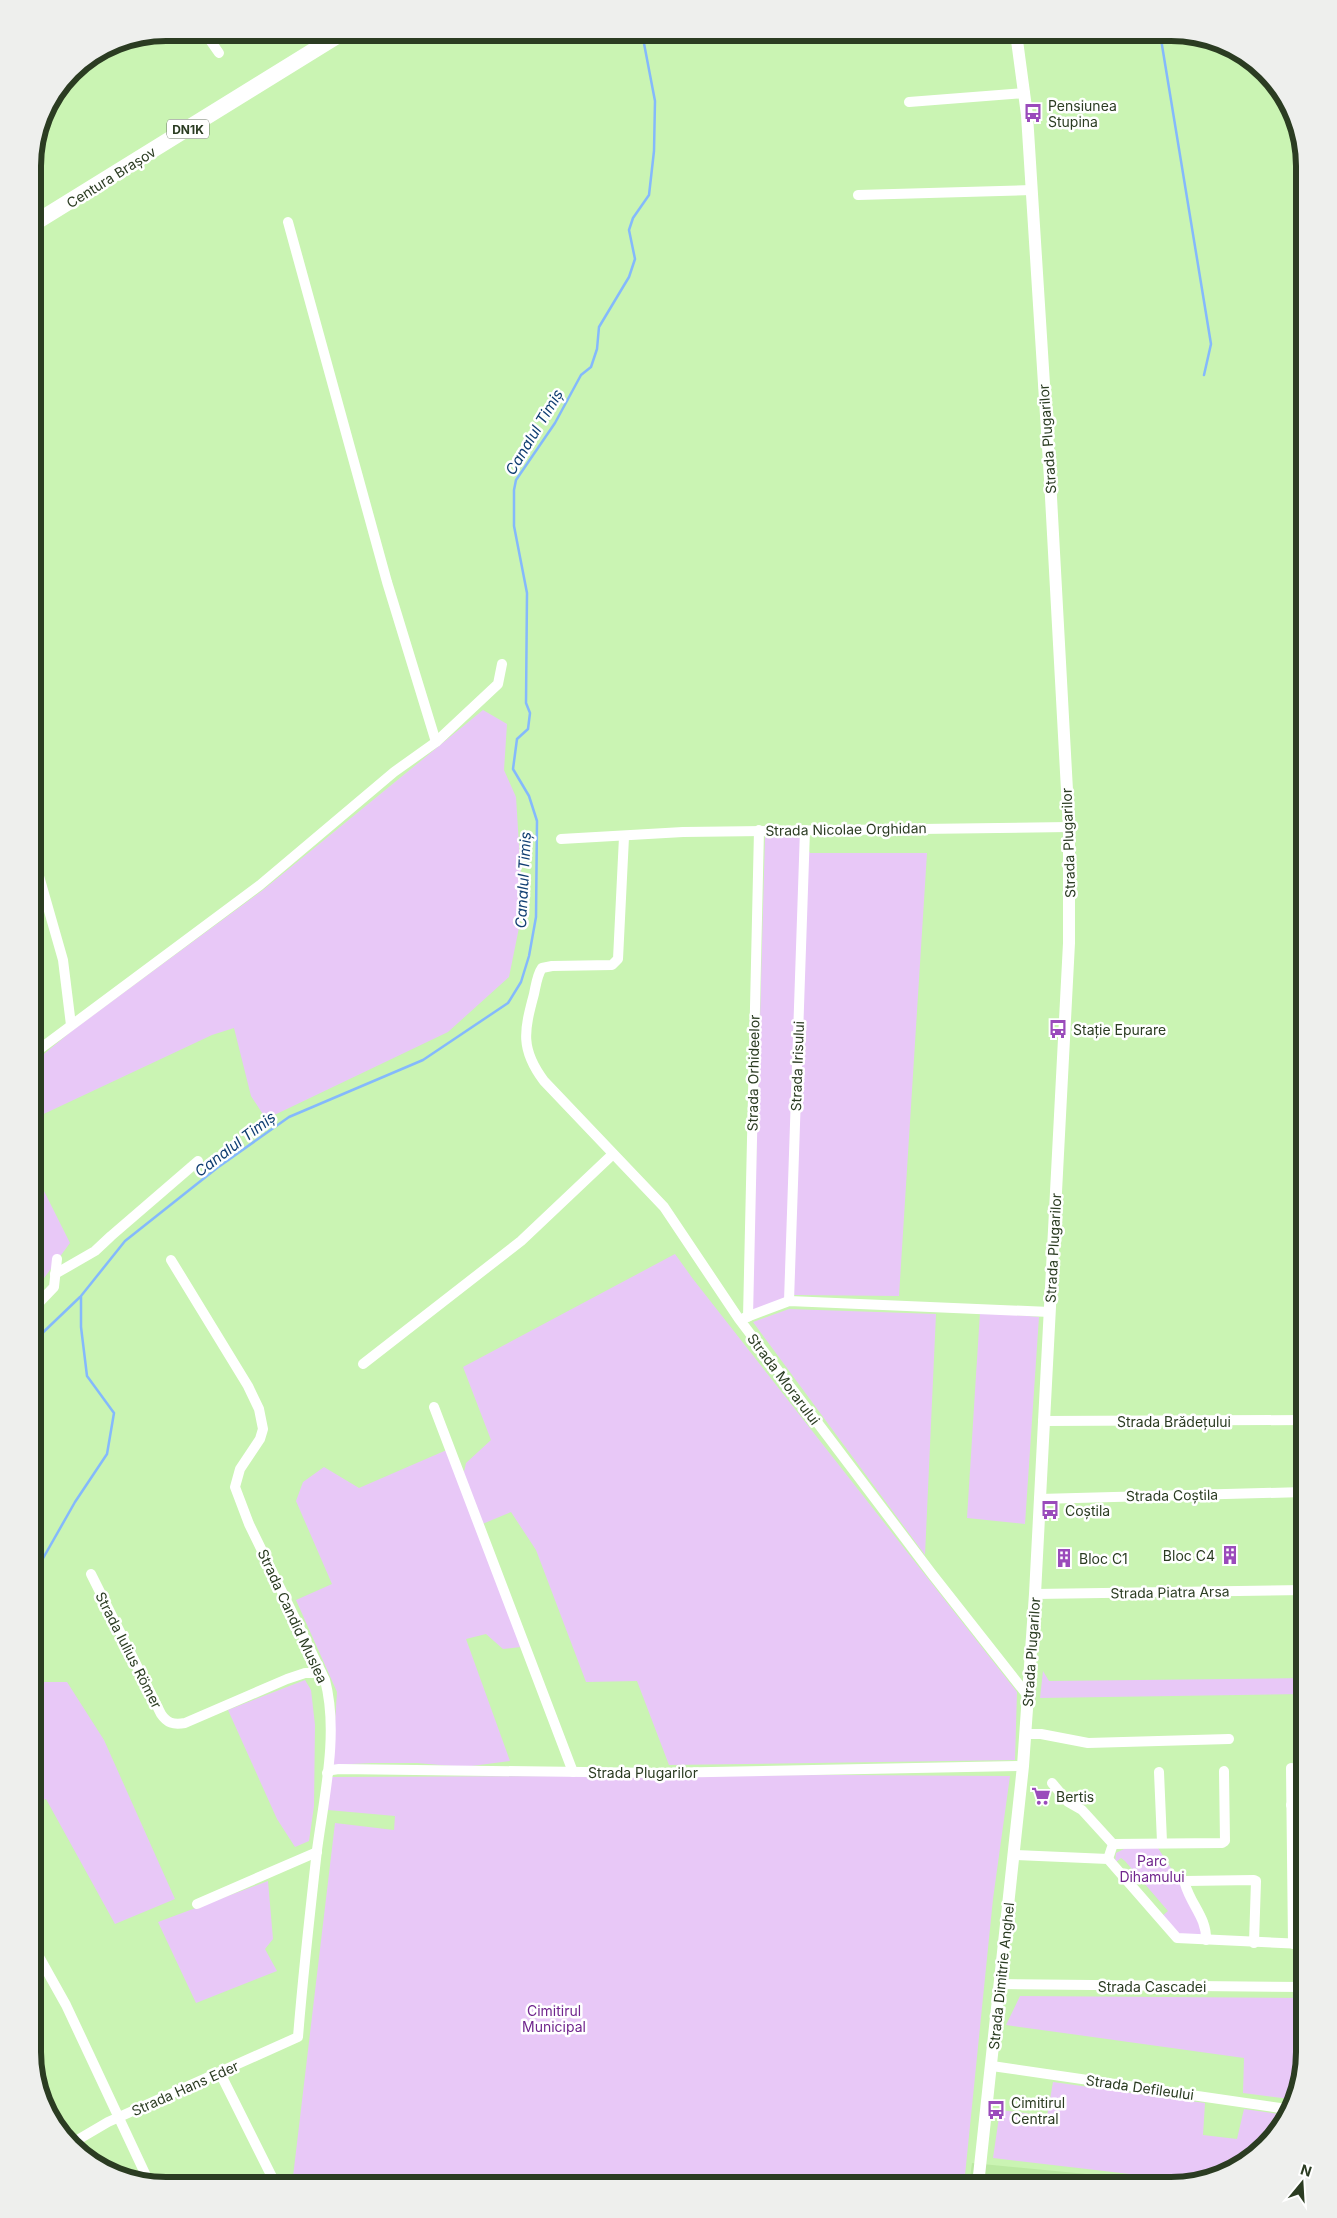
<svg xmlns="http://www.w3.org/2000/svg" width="1337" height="2218" viewBox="0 0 1337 2218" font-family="Inter,sans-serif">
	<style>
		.built { fill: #bbe9a2 }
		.green { fill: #e8c8f7 }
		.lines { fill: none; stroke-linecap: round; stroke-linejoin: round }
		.stream { stroke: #84b9fc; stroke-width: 2.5 }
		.minor { stroke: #fff; stroke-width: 10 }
		.tertiary { stroke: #fff; stroke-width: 12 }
		.trunk { stroke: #fff; stroke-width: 16 }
		.labels { text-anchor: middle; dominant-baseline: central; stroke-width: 5; stroke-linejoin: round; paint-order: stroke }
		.shield { fill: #fff; stroke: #6b7664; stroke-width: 1 }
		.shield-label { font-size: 12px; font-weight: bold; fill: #2b3c22 }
		.poi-label { font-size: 14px; fill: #2b3c22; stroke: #fff; text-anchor: start }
		.street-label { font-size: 14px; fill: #2b3c22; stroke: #fff }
		.park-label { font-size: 14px; fill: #70258d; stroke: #fff }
		.water-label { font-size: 15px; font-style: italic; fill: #103e72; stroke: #fff }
		.rim { fill: none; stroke: #2b3c22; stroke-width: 6 }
	</style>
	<rect width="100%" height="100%" fill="#caf4b3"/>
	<polygon class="built" points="972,2163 1180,2183 1170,2185 969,2185"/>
	<g class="green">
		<polygon points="483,710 507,724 504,770 516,797 523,908 509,977 448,1032 266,1119 251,1096 234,1028 212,1035 33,1119 33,1063 73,1030 263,890"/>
		<polygon points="801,835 810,853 927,853 899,1296 794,1295 752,1312 765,836"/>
		<polygon points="33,1169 70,1243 33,1293"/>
		<polygon points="675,1254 693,1279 1017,1692 1015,1760 669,1765 637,1681 586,1682 536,1550 511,1512 480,1525 521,1647 503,1649 486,1634 466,1639 510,1761 464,1767 417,1763 372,1763 332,1765 337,1692 296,1600 332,1584 296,1501 303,1482 324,1467 359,1488 449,1449 463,1476 466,1463 491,1440 463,1367"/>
		<polygon points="789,1309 936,1314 925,1555 753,1322"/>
		<polygon points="980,1312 1039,1317 1025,1524 967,1518"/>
		<polygon points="1043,1671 1049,1681 1304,1678 1304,1694 1040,1698"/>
		<polygon points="305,1680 311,1690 315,1725 314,1806 309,1841 295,1847 277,1819 228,1710"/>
		<polygon points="33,1682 67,1682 104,1740 175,1899 115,1924 46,1799 33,1805"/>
		<polygon points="839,1775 1010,1776 993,1899 964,2185 292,2185 335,1823 394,1830 395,1816 328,1810 331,1777"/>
		<polygon points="1128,1847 1158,1848 1176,1876 1204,1934 1175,1934 1161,1917 1168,1911 1125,1861 1121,1858 1115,1863 1116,1853"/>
		<polygon points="268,1881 273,1939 265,1949 277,1971 196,2003 158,1922"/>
		<polygon points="1020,1996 1304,1998 1304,2052 1290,2099 1243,2093 1244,2058 1006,2025"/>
		<polygon points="1053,2082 1205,2103 1203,2135 1237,2139 1244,2109 1285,2115 1282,2126 1230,2172 1190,2181 993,2158 1000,2110 1047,2116"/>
	</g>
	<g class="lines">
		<g class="stream">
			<polyline points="1160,33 1211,344 1204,375"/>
			<polyline points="33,1342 80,1297"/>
			<polyline points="33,1576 75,1502 107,1454 114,1413 87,1376 81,1327 81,1296 125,1241 217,1168 289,1117 423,1060 508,1003 521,982 529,956 536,917 537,821 529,796 513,769 517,739 528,729 530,713 526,703 527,593 514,526 514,490 516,480 555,423 581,375 591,367 597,349 599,327 629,277 635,259 629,230 633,218 649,195 654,151 655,101 642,33"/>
		</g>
		<g class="minor">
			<polyline points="205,33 219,53"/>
			<polyline points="93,58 94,59"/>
			<polyline points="909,102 1025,93"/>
			<polyline points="858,195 1032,190"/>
			<polyline points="288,222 387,582 436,742"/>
			<path d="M624,837l-6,122 -6,6 -60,1 -10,2c-5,7 -6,17 -8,26 -10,37 -14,55 10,87l120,126 75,112 193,255 96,122"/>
			<polyline points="561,839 683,832 1069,827"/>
			<polyline points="33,855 63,960 71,1025"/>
			<polyline points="33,1054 260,885 394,772 436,742 498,684 502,664"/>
			<polyline points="55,1274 95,1251 111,1236 198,1161"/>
			<polyline points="789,1301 805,830"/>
			<polyline points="33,1309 54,1287 57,1259"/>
			<polyline points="748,1317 759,830"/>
			<polyline points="744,1318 789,1301 1050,1312"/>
			<polyline points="363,1364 521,1241 613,1154"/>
			<polyline points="434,1407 573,1772"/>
			<polyline points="1043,1421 1304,1420"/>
			<polyline points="1039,1499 1304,1492"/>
			<path d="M91,1574l70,140c6,9 12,11 24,9l102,-44 18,-6h16"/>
			<polyline points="1035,1594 1304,1590"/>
			<polyline points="1026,1734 1041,1734 1088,1743 1229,1739"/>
			<polyline points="1291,1768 1293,1944"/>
			<polyline points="1159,1772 1162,1842"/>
			<polyline points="327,1773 332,1770 339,1769 659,1773 1023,1766"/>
			<polyline points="1052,1783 1068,1802 1082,1810 1113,1844 1108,1859"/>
			<polyline points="1291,1805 1304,1805"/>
			<polyline points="1113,1844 1222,1843 1225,1841 1224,1771"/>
			<polyline points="1015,1855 1108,1859 1177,1938 1304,1944"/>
			<polyline points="197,1904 317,1852"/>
			<path d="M1206,1940c1,-22 -15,-35 -21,-56l1,-3 68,-1 2,1 -2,62"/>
			<polyline points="33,1946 66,2005 149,2182"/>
			<polyline points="1000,1984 1304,1987"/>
			<polyline points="992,2066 1287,2109"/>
			<polyline points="220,2073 276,2185"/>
			<path d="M74,2142l34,-20 190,-85c5,-63 12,-125 19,-187 7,-53 22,-117 8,-170l-76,-156 -14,-37 5,-18 20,-30 3,-10 -4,-20 -11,-23 -77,-126"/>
		</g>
		<polyline class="tertiary" points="978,2185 1023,1766 1035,1594 1069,943 1069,827 1050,479 1027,115 1016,33"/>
		<polyline class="trunk" points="33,224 342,33"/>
	</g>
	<defs>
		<g id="bus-bare" transform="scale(1.5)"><path d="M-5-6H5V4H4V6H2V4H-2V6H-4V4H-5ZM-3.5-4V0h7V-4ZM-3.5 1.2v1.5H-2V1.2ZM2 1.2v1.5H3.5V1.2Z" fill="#9a4bbb" stroke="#fff" stroke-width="2.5" paint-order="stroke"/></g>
		<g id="building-bare" transform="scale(1.5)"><path d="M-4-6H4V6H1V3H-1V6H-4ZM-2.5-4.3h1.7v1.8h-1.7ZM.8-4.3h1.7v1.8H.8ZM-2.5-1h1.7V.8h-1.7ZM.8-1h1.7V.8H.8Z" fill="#9a4bbb" stroke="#fff" stroke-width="2.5" paint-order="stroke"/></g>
		<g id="supermarket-bare" transform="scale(1.5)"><path d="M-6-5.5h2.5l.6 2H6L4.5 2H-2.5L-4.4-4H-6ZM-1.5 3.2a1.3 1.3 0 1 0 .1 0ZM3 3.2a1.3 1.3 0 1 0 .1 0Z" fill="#9a4bbb" stroke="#fff" stroke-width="2.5" paint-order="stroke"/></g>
	</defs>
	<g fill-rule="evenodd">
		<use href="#bus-bare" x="1033" y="113"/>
		<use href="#bus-bare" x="1058" y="1029"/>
		<use href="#bus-bare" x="1050" y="1510"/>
		<use href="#building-bare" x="1230" y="1555"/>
		<use href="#building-bare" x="1064" y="1558"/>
		<use href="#supermarket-bare" x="1041" y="1796"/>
		<use href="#bus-bare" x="996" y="2110"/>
	</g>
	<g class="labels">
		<rect class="shield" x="167" y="119.5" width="42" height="19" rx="4"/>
		<g class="shield-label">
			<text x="188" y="129">DN1K</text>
		</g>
		<g class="poi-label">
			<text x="1048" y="105">Pensiunea<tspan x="1048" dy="16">Stupina</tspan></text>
			<text x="1073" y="1029">Stație Epurare</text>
			<text x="1065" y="1510">Coștila</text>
			<text x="1215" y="1555" text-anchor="end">Bloc C4</text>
			<text x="1079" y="1558">Bloc C1</text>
			<text x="1056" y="1796">Bertis</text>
			<text x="1011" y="2102">Cimitirul<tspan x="1011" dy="16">Central</tspan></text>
		</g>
		<g class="street-label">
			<text transform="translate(111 177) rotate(-32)">Centura Brașov</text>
			<text transform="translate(1047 439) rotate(-94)">Strada Plugarilor</text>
			<text transform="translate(846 829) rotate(-1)">Strada Nicolae Orghidan</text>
			<text transform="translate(1068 843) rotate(-92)">Strada Plugarilor</text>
			<text transform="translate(797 1066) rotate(-88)">Strada Irisului</text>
			<text transform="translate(753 1073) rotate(-89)">Strada Orhideelor</text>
			<text transform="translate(1053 1248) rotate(-87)">Strada Plugarilor</text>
			<text transform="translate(784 1379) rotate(53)">Strada Morarului</text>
			<text x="1174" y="1421">Strada Brădețului</text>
			<text transform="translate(1172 1495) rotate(-1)">Strada Coștila</text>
			<text transform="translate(1170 1592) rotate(-1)">Strada Piatra Arsa</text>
			<text transform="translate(293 1616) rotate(65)">Strada Candid Muslea</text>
			<text transform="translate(129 1650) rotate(63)">Strada Iulius Römer</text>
			<text transform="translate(1031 1652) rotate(-86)">Strada Plugarilor</text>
			<text x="643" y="1772">Strada Plugarilor</text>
			<text transform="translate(1001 1976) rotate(-84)">Strada Dimitrie Anghel</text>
			<text x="1152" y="1986">Strada Cascadei</text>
			<text transform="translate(1140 2087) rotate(8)">Strada Defileului</text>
			<text transform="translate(185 2088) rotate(-24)">Strada Hans Eder</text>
		</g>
		<g class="park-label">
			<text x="1152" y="1860">Parc<tspan x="1152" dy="16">Dihamului</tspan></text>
			<text x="554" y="2010">Cimitirul<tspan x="554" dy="16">Municipal</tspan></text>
		</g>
		<g class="water-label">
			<text transform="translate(534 432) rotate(-59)">Canalul Timiș</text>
			<text transform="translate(523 880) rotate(-87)">Canalul Timiș</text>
			<text transform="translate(235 1144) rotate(-37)">Canalul Timiș</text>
		</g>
	</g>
	<path d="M0 0H1337V2218H0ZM166 41H1171A125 125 0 0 1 1296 166V2052A125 125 0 0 1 1171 2177H166A125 125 0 0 1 41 2052V166A125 125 0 0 1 166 41Z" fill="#eeefed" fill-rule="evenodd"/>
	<path class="rim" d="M166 41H1171A125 125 0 0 1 1296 166V2052A125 125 0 0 1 1171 2177H166A125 125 0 0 1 41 2052V166A125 125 0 0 1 166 41Z"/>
	<g transform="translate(1302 2183) rotate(18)" stroke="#ffffff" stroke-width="4" paint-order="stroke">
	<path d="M0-4L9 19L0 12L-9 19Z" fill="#2b3c22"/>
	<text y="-8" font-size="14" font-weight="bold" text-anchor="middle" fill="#2b3c22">N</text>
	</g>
</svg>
